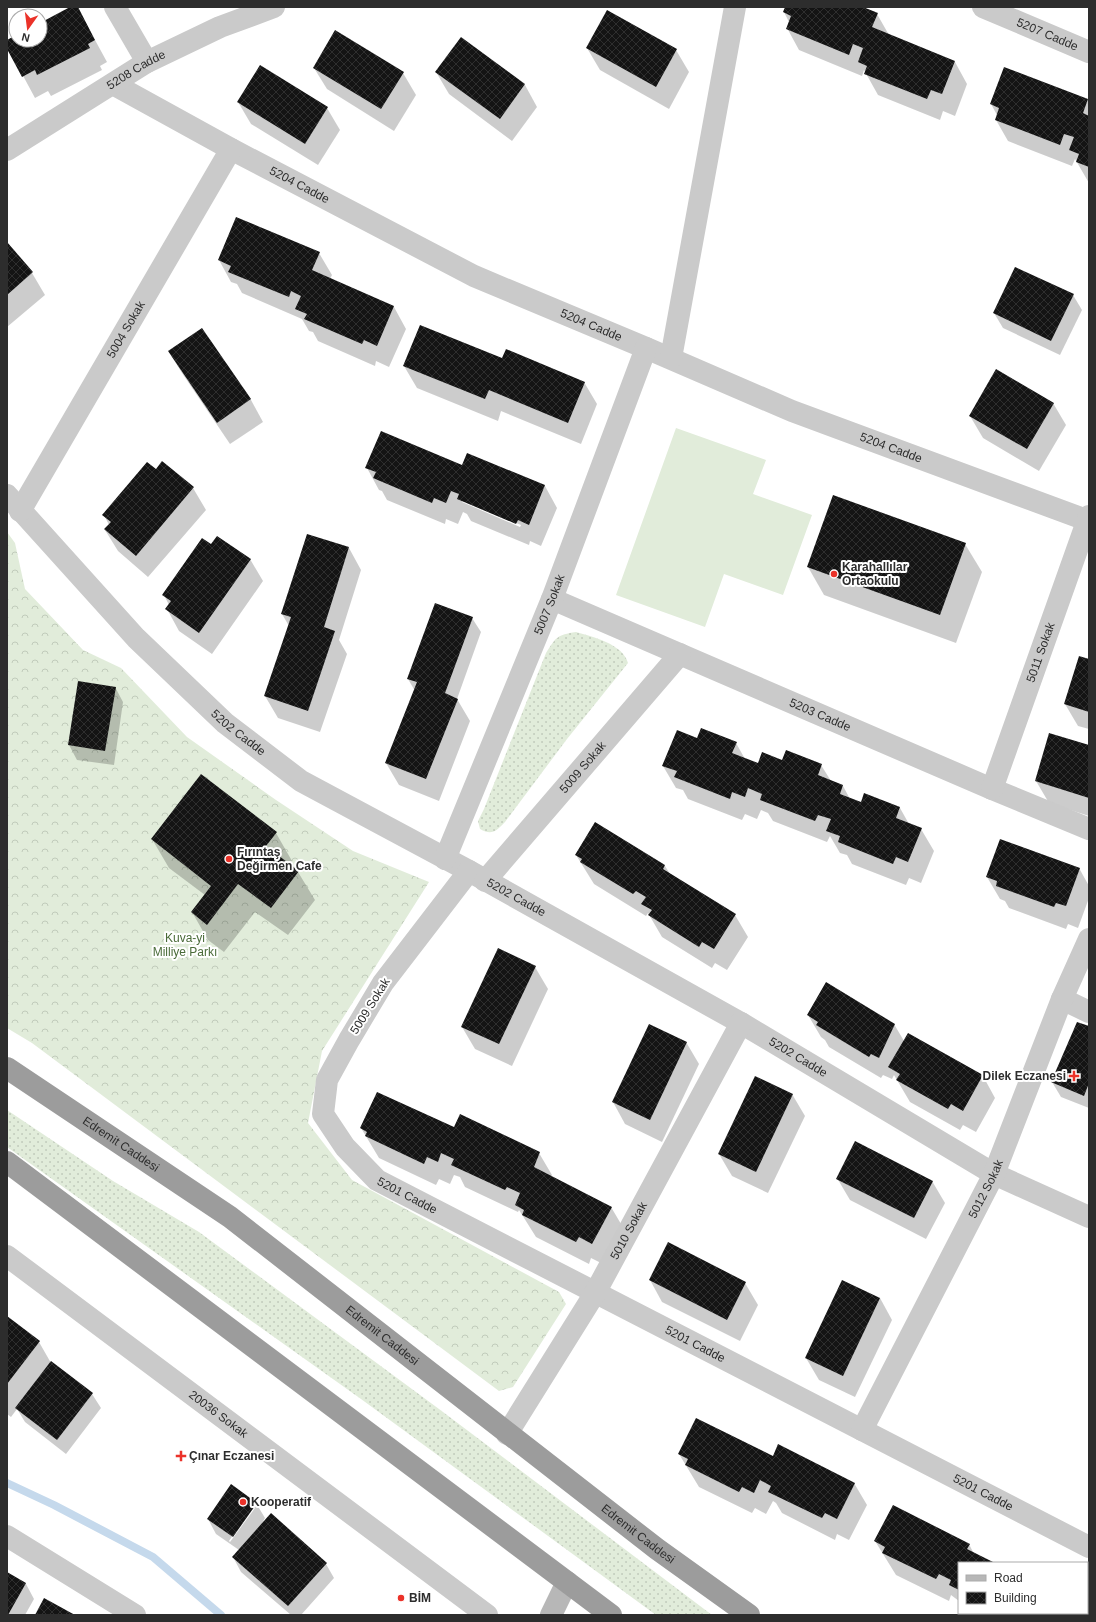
<svg xmlns="http://www.w3.org/2000/svg" width="1096" height="1622" viewBox="0 0 1096 1622" font-family="Helvetica,sans-serif">
	<style>
		.grass { fill: url(#grass-dots) }
		.forest { fill: url(#forest-crowns) }
		.garden { fill: #e1ecda }
		.shadow { fill: #0003; fill-rule: evenodd }
		.lines { fill: none; stroke-linecap: round; stroke-linejoin: round }
		.stream { stroke: #c5d9ec; stroke-width: 8 }
		.building { fill: url(#building-cross-hatch) }
		.minor { stroke: #cacaca; stroke-width: 22 }
		.secondary { stroke: #b7b7b7; stroke-width: 22 }
		.trunk { stroke: #9c9c9c; stroke-width: 22 }
		.poi-dot { fill: #eb3229; stroke: #fff; stroke-width: 1.5 }
		.labels { text-anchor: middle; dominant-baseline: central; stroke-width: 4; stroke-linejoin: round; paint-order: stroke }
		.street-label { font-size: 12px; fill: #2d2d2d; stroke: #fff }
		.poi-label { font-size: 12px; font-weight: bold; fill: #2d2d2d; stroke: #fff; text-anchor: start }
		.park-label { font-size: 12px; fill: #4a6b39; stroke: #fff }
	</style>
	<defs>
		<pattern id="grass-dots" width="8" height="8" patternUnits="userSpaceOnUse"><rect width="8" height="8" fill="#e1ecda"/><path d="M2 2h.1M6 6h.1" fill="none" stroke="#c1cbbb" stroke-width="1.8" stroke-linecap="round"/></pattern>
		<pattern id="forest-crowns" width="20" height="18" patternUnits="userSpaceOnUse"><rect width="20" height="18" fill="#e1ecda"/><path d="M2 6a3 3 0 1 1 6 0M12 15a3 3 0 1 1 6 0" fill="none" stroke="#c1cbbb"/></pattern>
		<pattern id="building-cross-hatch" width="8" height="8" patternUnits="userSpaceOnUse"><rect width="8" height="8" fill="#141414"/><path d="M0 0l8 8M0 8l8-8" fill="none" stroke="#2e2e2e"/></pattern>
	</defs>
	<rect width="100%" height="100%" fill="#fff"/>
	<g class="grass">
		<path d="M576,632c17,5 47,12 52,31l-61,76 -62,83c-9,9 -13,14 -25,7l-2,-8 6,-12 62,-156c10,-16 11,-18 30,-21z"/>
		<polygon points="7,1110 113,1181 199,1232 439,1409 712,1615 656,1615 361,1399 7,1147"/>
	</g>
	<polygon class="forest" points="7,532 15,543 25,589 83,650 121,668 187,737 276,800 353,851 429,882 322,1051 308,1123 352,1180 559,1292 566,1304 513,1387 499,1391 32,1043 7,1028"/>
	<polygon class="garden" points="676,428 766,460 753,494 812,515 783,595 724,574 705,627 616,595"/>
	<g class="shadow">
		<polygon points="72,7 77,7 107,62 100,66 102,70 51,96 48,91 35,98 7,46 7,41 16,36 16,40 40,40 40,24"/>
		<polygon points="786,7 861,7 877,14 889,35 955,62 967,84 955,116 943,111 940,120 878,95 864,70 862,76 799,50 787,28 789,22 784,12"/>
		<polygon points="608,12 676,50 689,72 669,109 600,70 587,48"/>
		<polygon points="461,39 525,85 537,107 512,141 449,94 436,72"/>
		<polygon points="314,68 403,73 416,95 394,131 327,89"/>
		<polygon points="1088,100 1089,103 1089,183 1075,159 1072,166 1008,141 996,120 997,115 991,104"/>
		<polygon points="238,102 327,108 340,130 318,165 251,124"/>
		<polygon points="7,244 32,273 45,295 7,327"/>
		<polygon points="319,253 332,275 330,279 394,307 406,329 389,367 376,361 375,366 318,341 313,332 309,331 302,319 242,293 237,284 231,282 219,260"/>
		<polygon points="1073,295 1082,310 1060,355 1003,328 994,313"/>
		<polygon points="202,329 251,400 263,422 230,444 182,373 169,352"/>
		<polygon points="503,359 584,382 597,404 581,444 501,411 498,421 417,388 404,366"/>
		<polygon points="1053,403 1066,425 1039,471 983,438 970,416"/>
		<path d="M467,454l78,32 12,22 -16,38 -11,-5 -1,4 -58,-24 -4,-7 -4,-2 -5,12 -12,-5 -1,5 -58,-24 -5,-9 -3,-1 -12,-22 95,-2zM462,500l59,25 -1,2 -58,-25z"/>
		<polygon points="156,470 193,488 206,510 148,577 118,551 105,530 109,525 104,515"/>
		<polygon points="308,535 349,548 361,570 339,640 347,654 320,732 278,718 265,696 289,626 282,614"/>
		<polygon points="965,544 982,572 956,643 824,595 808,567"/>
		<polygon points="211,546 250,559 263,581 212,654 179,631 167,609 169,605 164,595"/>
		<polygon points="472,618 481,632 457,699 470,721 439,801 399,785 386,763 415,691 408,679"/>
		<polygon points="1089,660 1089,729 1078,726 1065,704"/>
		<polygon points="115,687 123,702 114,765 77,760 69,745"/>
		<polygon points="698,739 736,743 745,759 759,764 783,761 821,765 831,781 843,786 850,799 861,804 900,808 909,824 921,829 934,851 921,883 909,878 906,885 852,864 847,855 840,853 830,836 827,842 773,821 768,813 761,810 757,819 745,814 742,820 688,799 683,790 676,788 663,766"/>
		<polygon points="1089,747 1089,816 1049,803 1036,781"/>
		<polygon points="276,833 292,861 289,865 298,872 315,900 288,935 255,912 224,952 208,940 192,912 205,895 169,868 152,839"/>
		<polygon points="576,855 665,866 670,874 735,915 748,937 727,970 715,963 712,968 662,937 648,913 646,916 594,884"/>
		<polygon points="1079,868 1089,886 1089,898 1078,928 1068,924 1066,929 1009,908 1005,901 1000,899 987,877"/>
		<polygon points="535,967 548,989 512,1066 475,1049 462,1027"/>
		<polygon points="808,1015 894,1024 904,1041 908,1034 983,1076 995,1098 976,1132 963,1125 960,1130 910,1102 894,1075 892,1079 883,1075 881,1078 829,1047 825,1040 821,1037"/>
		<polygon points="649,1025 686,1042 699,1064 662,1142 625,1124 613,1102"/>
		<polygon points="1089,1028 1089,1108 1061,1097 1052,1082"/>
		<polygon points="792,1094 805,1116 768,1193 732,1176 719,1154"/>
		<polygon points="361,1128 454,1129 539,1153 552,1175 551,1177 611,1207 624,1229 605,1265 591,1258 589,1264 536,1237 519,1210 518,1212 465,1187 460,1177 454,1175 450,1184 439,1179 436,1185 379,1158"/>
		<polygon points="837,1178 932,1181 945,1203 926,1239 850,1200"/>
		<polygon points="650,1280 745,1283 758,1305 740,1341 662,1302"/>
		<polygon points="880,1298 892,1320 855,1397 819,1380 806,1358"/>
		<polygon points="7,1317 39,1342 51,1363 92,1394 101,1408 66,1454 25,1422 17,1409 11,1417 7,1414"/>
		<polygon points="679,1454 773,1457 854,1483 867,1505 849,1540 837,1534 835,1540 782,1513 776,1503 773,1501 766,1514 755,1508 752,1513 699,1487"/>
		<path d="M256,1503l9,15 -3,5 64,41 8,14 -33,37h-10l-50,-43 -8,-15 6,-7 -23,-16 -8,-15zM252,1508h3l-25,34 -1,-1z"/>
		<polygon points="875,1541 969,1544 974,1554 993,1563 959,1563 959,1601 951,1595 949,1601 896,1575"/>
		<polygon points="7,1573 26,1584 34,1599 25,1615 7,1615"/>
		<polygon points="967,1613 1054,1613 1053,1615 969,1615"/>
	</g>
	<g class="lines">
		<polyline class="stream" points="7,1483 54,1505 153,1557 221,1615"/>
	</g>
	<g class="building">
		<polygon points="70,7 78,7 95,40 88,44 90,48 37,75 35,70 22,77 7,49 7,40 16,35 16,40 40,40 40,23"/>
		<polygon points="785,7 863,7 878,13 872,27 955,61 942,94 931,90 927,99 864,74 867,66 858,62 863,48 853,44 849,55 786,29 791,16 783,12"/>
		<polygon points="607,10 677,49 656,87 586,48"/>
		<polygon points="335,30 404,72 381,109 313,68"/>
		<polygon points="461,37 525,84 500,119 435,72"/>
		<polygon points="260,65 328,107 305,144 237,102"/>
		<polygon points="1004,67 1088,99 1083,113 1089,116 1089,167 1076,162 1079,154 1069,150 1074,137 1064,134 1060,145 995,120 999,108 990,104"/>
		<polygon points="236,217 320,252 312,270 394,306 377,346 364,340 362,344 304,319 307,314 295,309 301,296 291,291 289,297 228,272 231,266 218,260"/>
		<polygon points="7,242 33,272 7,295"/>
		<polygon points="1015,267 1074,294 1051,341 993,313"/>
		<polygon points="420,325 502,358 506,349 585,382 568,423 489,390 485,399 403,366"/>
		<polygon points="202,328 251,399 217,423 168,351"/>
		<polygon points="996,369 1054,403 1027,449 969,416"/>
		<polygon points="381,431 462,465 467,453 545,485 529,525 518,520 516,524 457,499 459,494 451,491 446,503 434,498 432,503 373,478 376,472 365,468"/>
		<polygon points="162,461 194,487 136,556 104,529 111,522 102,515 147,462 156,469"/>
		<polygon points="833,495 966,543 940,615 807,567"/>
		<polygon points="307,534 349,547 324,627 335,631 308,711 264,696 291,617 281,614"/>
		<polygon points="217,536 251,559 199,633 165,609 171,601 162,595 202,538 211,544"/>
		<polygon points="435,603 473,617 445,693 458,699 426,779 385,763 417,682 407,679"/>
		<polygon points="1079,656 1089,659 1089,712 1064,704"/>
		<polygon points="78,681 116,687 105,751 68,745"/>
		<polygon points="701,728 737,742 732,753 758,763 762,752 782,760 786,750 822,764 818,775 843,785 840,794 861,802 864,793 900,807 896,818 922,828 908,862 896,857 893,864 838,842 840,836 826,831 831,819 818,815 815,821 760,800 762,794 748,788 745,797 732,792 730,799 674,777 677,771 662,766 677,730 697,738"/>
		<polygon points="1049,733 1089,745 1089,798 1035,781"/>
		<polygon points="201,774 277,832 266,846 299,871 271,908 238,884 207,925 191,912 211,886 151,839"/>
		<polygon points="595,822 665,865 663,869 736,914 714,949 702,942 699,947 648,915 652,910 641,904 646,897 636,891 633,894 580,862 582,859 575,855"/>
		<polygon points="1000,839 1080,868 1066,906 1056,903 1054,907 996,886 997,881 986,877"/>
		<polygon points="498,948 536,966 499,1044 461,1027"/>
		<polygon points="826,982 895,1024 879,1058 871,1054 869,1057 816,1025 818,1022 807,1015"/>
		<polygon points="1077,1022 1089,1026 1089,1083 1084,1096 1051,1082"/>
		<polygon points="649,1024 687,1042 650,1120 612,1102"/>
		<polygon points="908,1033 983,1075 963,1111 951,1104 948,1109 896,1080 900,1074 888,1067"/>
		<polygon points="755,1076 793,1094 756,1172 718,1154"/>
		<polygon points="377,1092 454,1127 460,1114 540,1152 534,1167 612,1207 592,1244 579,1237 576,1242 522,1215 524,1210 515,1205 520,1193 507,1187 505,1190 451,1165 454,1159 441,1153 438,1162 427,1157 424,1164 365,1136 367,1132 360,1128"/>
		<polygon points="855,1141 933,1181 914,1218 836,1179"/>
		<polygon points="668,1242 746,1282 727,1320 649,1280"/>
		<polygon points="842,1280 880,1298 843,1376 805,1358"/>
		<polygon points="7,1316 40,1341 7,1384"/>
		<polygon points="51,1361 93,1393 57,1440 15,1408"/>
		<polygon points="696,1418 773,1456 778,1444 855,1483 837,1519 825,1513 822,1518 768,1492 771,1486 760,1480 754,1493 742,1487 739,1492 685,1465 688,1459 678,1454"/>
		<polygon points="231,1484 257,1503 233,1537 207,1519"/>
		<polygon points="893,1505 970,1544 967,1549 995,1563 959,1563 959,1590 949,1585 951,1580 939,1574 936,1579 882,1553 885,1547 874,1541"/>
		<polygon points="271,1513 327,1563 288,1606 232,1557"/>
		<polygon points="7,1572 26,1583 8,1615 7,1615"/>
		<polygon points="44,1598 75,1615 35,1615"/>
		<polygon points="990,1613 1031,1613 1030,1615 994,1615"/>
	</g>
	<g class="lines">
		<g class="minor">
			<polyline points="115,7 147,62"/>
			<path id="s1" d="M983,7l106,45"/>
			<path id="s2" d="M113,84l118,65 243,127 172,72 146,63 297,110"/>
			<path id="s3" d="M7,150l140,-88 73,-35 54,-20"/>
			<polyline points="671,358 735,7"/>
			<path id="s4" d="M7,495l129,143 89,85 76,58 168,90 272,152 253,151 95,43"/>
			<path id="s5" d="M20,511l211,-362"/>
			<path id="s6" d="M552,599l440,190 97,40"/>
			<path id="s7" d="M992,789l97,-273"/>
			<path id="s8" d="M445,859l107,-260 94,-251"/>
			<path id="s9" d="M469,871l-86,112 -34,57 -22,40 -4,34 22,33 32,33 712,367"/>
			<path id="s10" d="M485,881l195,-227"/>
			<polyline points="1062,999 1089,1012"/>
			<path id="s11" d="M7,1256l480,359"/>
			<path id="s12" d="M862,1430l132,-256 68,-175 27,-60"/>
			<path id="s13" d="M507,1434l88,-141 146,-270"/>
			<polyline points="7,1536 135,1615"/>
			<polyline points="1087,1582 1089,1578"/>
			<polyline points="1069,1615 1070,1613"/>
		</g>
		<polyline class="secondary" points="551,1615 567,1582"/>
		<g class="trunk">
			<path id="s14" d="M7,1068l223,149 427,332 92,66"/>
			<polyline points="7,1162 611,1615"/>
		</g>
	</g>
	<g class="poi-dot">
		<circle cx="834" cy="574" r="4"/>
		<circle cx="229" cy="859" r="4"/>
		<path d="M1072 1070h4v4h4v4h-4v4h-4v-4h-4v-4h4z"/>
		<path d="M179 1450h4v4h4v4h-4v4h-4v-4h-4v-4h4z"/>
		<circle cx="243" cy="1502" r="4"/>
		<circle cx="401" cy="1598" r="4"/>
	</g>
	<g class="labels">
		<g class="street-label">
			<text stroke="none"><textPath href="#s1" startOffset="70">5207 Cadde</textPath></text>
			<text stroke="none"><textPath href="#s3" startOffset="152">5208 Cadde</textPath></text>
			<text stroke="none"><textPath href="#s2" startOffset="212">5204 Cadde</textPath></text>
			<text stroke="none"><textPath href="#s2" startOffset="536">5204 Cadde</textPath></text>
			<text stroke="none"><textPath href="#s5" startOffset="210">5004 Sokak</textPath></text>
			<text stroke="none"><textPath href="#s2" startOffset="860">5204 Cadde</textPath></text>
			<text stroke="none"><textPath href="#s8" startOffset="275">5007 Sokak</textPath></text>
			<text stroke="none"><textPath href="#s7" startOffset="145">5011 Sokak</textPath></text>
			<text stroke="none"><textPath href="#s6" startOffset="292">5203 Cadde</textPath></text>
			<text stroke="none"><textPath href="#s4" startOffset="332">5202 Cadde</textPath></text>
			<text stroke="none"><textPath href="#s10" startOffset="150">5009 Sokak</textPath></text>
			<text stroke="none"><textPath href="#s4" startOffset="656">5202 Cadde</textPath></text>
			<text transform="translate(370 1006) rotate(-58)">5009 Sokak</text>
			<text stroke="none"><textPath href="#s4" startOffset="980">5202 Cadde</textPath></text>
			<text stroke="none"><textPath href="#s14" startOffset="137">Edremit Caddesi</textPath></text>
			<text stroke="none"><textPath href="#s12" startOffset="271">5012 Sokak</textPath></text>
			<text stroke="none"><textPath href="#s9" startOffset="407">5201 Cadde</textPath></text>
			<text stroke="none"><textPath href="#s13" startOffset="237">5010 Sokak</textPath></text>
			<text stroke="none"><textPath href="#s14" startOffset="461">Edremit Caddesi</textPath></text>
			<text stroke="none"><textPath href="#s9" startOffset="731">5201 Cadde</textPath></text>
			<text stroke="none"><textPath href="#s11" startOffset="264">20036 Sokak</textPath></text>
			<text stroke="none"><textPath href="#s9" startOffset="1055">5201 Cadde</textPath></text>
			<text stroke="none"><textPath href="#s14" startOffset="785">Edremit Caddesi</textPath></text>
		</g>
		<g class="poi-label">
			<text x="842" y="567">Karahallılar<tspan x="842" dy="14">Ortaokulu</tspan></text>
			<text x="237" y="852">Fırıntaş<tspan x="237" dy="14">Değirmen Cafe</tspan></text>
			<text x="1066" y="1076" text-anchor="end">Dilek Eczanesi</text>
			<text x="189" y="1456">Çınar Eczanesi</text>
			<text x="251" y="1502">Kooperatif</text>
			<text x="409" y="1598">BİM</text>
		</g>
		<g class="park-label">
			<text x="185" y="938">Kuva-yi<tspan x="185" dy="14">Milliye Parkı</tspan></text>
		</g>
	</g>
	<rect width="1096" height="1622" fill="none" stroke="#2d2d2d" stroke-width="16"/>
	<rect x="958" y="1562" width="130" height="52" fill="#ffffff" stroke="#ababab"/>
	<rect x="966" y="1575" width="20" height="6" fill="#b7b7b7" stroke="#ababab"/>
	<text x="994" y="1582" font-size="12" fill="#2d2d2d">Road</text>
	<rect x="966" y="1592" width="20" height="12" fill="url(#building-cross-hatch)" stroke="#ababab"/>
	<text x="994" y="1602" font-size="12" fill="#2d2d2d">Building</text>
	<g transform="translate(28 28) rotate(194)"><circle r="19" fill="#ffffff" stroke="#ababab"/>
	<path d="M0-3L7 15L0 10L-7 15Z" fill="#eb3229"/>
	<text y="-6" font-size="11" font-weight="bold" text-anchor="middle" fill="#2d2d2d">N</text>
	</g>
</svg>
